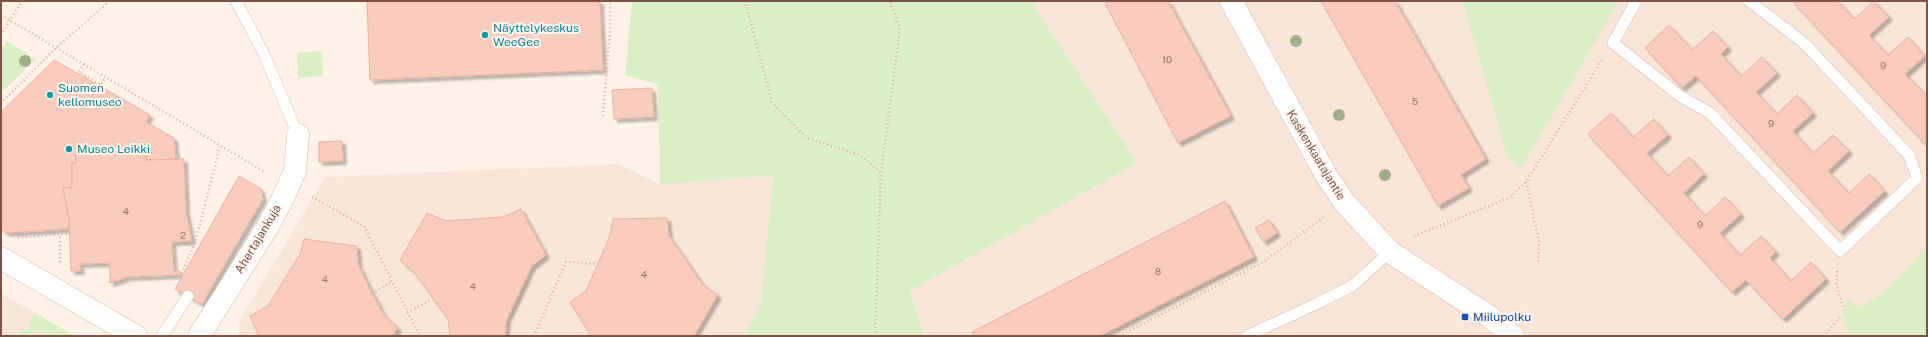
<svg xmlns="http://www.w3.org/2000/svg" width="1928" height="337" viewBox="0 0 1928 337" font-family="'Public Sans',sans-serif">
	<style>
		.residential { fill: #f9e6d8 }
		.green { fill: #dbefc4 }
		.building { fill: #f7ccbc; stroke: #ecae9a; filter: url(#shadow) }
		.lines { fill: none; stroke-linecap: round; stroke-linejoin: round }
		.service-casing { stroke: #d5baae; stroke-width: 12 }
		.minor-casing { stroke: #d5baae; stroke-width: 23 }
		.path { stroke: #ddae9e; stroke-width: 2.5; stroke-dasharray: 1 3; stroke-linecap: butt }
		.service { stroke: #fff; stroke-width: 11 }
		.minor { stroke: #fff; stroke-width: 22 }
		.tree { fill: #a0af88 }
		.culture-dot { fill: #0f9aa8; stroke: #fff7f0; stroke-width: 1.5 }
		.transit-dot { fill: #1a4fb4; stroke: #fff7f0; stroke-width: 1.5 }
		.labels { text-anchor: middle; dominant-baseline: central; stroke-width: 4; stroke-linejoin: round; paint-order: stroke }
		.number-label { font-size: 10px; fill: #9c7165 }
		.culture-label { font-size: 12px; fill: #0d838f; stroke: #fff7f0; text-anchor: start }
		.street-label { font-size: 12px; fill: #7d5348; stroke: #fff7f0 }
		.transit-label { font-size: 12px; fill: #164399; stroke: #fff7f0; text-anchor: start }
	</style>
	<defs>
		<filter id="shadow"><feDropShadow dx="3.5" dy="3.5" stdDeviation="1" flood-color="#0004"/></filter>
	</defs>
	<rect width="100%" height="100%" fill="#fff3e8"/>
	<g class="residential">
		<polygon points="1031,1 1927,1 1927,336 924,336 910,291 1137,163"/>
		<polygon points="618,164 660,185 773,175 761,304 744,336 238,336 240,320 325,177"/>
		<polygon points="1,293 35,313 75,336 1,336"/>
	</g>
	<g class="green">
		<polygon points="632,1 1031,1 1137,163 910,291 924,336 744,336 761,304 773,175 660,185 658,84 625,75"/>
		<polygon points="1463,1 1619,1 1522,167 1508,159"/>
		<polygon points="7,41 36,59 1,93 1,51"/>
		<polygon points="322,51 323,76 298,78 297,53"/>
		<path d="M1927,247v89h-77l-8,-20 5,-17 12,9c23,-10 51,-42 68,-61z"/>
		<polygon points="35,313 75,336 42,336 41,330 27,336 16,336 22,329 26,331 30,326 28,324"/>
	</g>
	<g class="building">
		<polygon points="367,1 600,1 603,70 370,80"/>
		<polygon points="1104,1 1168,1 1231,116 1178,143"/>
		<polygon points="1321,1 1395,1 1486,159 1461,175 1469,188 1438,206"/>
		<polygon points="1792,1 1838,1 1854,19 1874,1 1889,17 1869,35 1888,55 1908,37 1925,56 1905,74 1927,96 1927,146"/>
		<polygon points="1669,25 1692,50 1713,31 1728,47 1721,54 1741,76 1762,57 1777,73 1756,92 1775,112 1777,114 1797,95 1813,113 1793,131 1811,151 1813,153 1833,135 1849,151 1828,171 1849,193 1869,174 1885,191 1840,232 1696,76 1682,88 1645,48"/>
		<polygon points="54,60 150,115 146,122 174,138 176,159 146,160 145,146 128,152 76,154 76,163 72,163 72,187 63,188 69,219 69,229 7,233 1,229 1,112"/>
		<polygon points="652,88 654,117 614,119 612,90"/>
		<polygon points="1611,113 1633,137 1654,119 1668,135 1647,153 1668,176 1689,157 1704,174 1684,193 1705,216 1725,197 1741,214 1720,233 1740,255 1761,236 1776,252 1770,258 1791,281 1811,262 1826,279 1783,319 1746,280 1732,292 1588,134"/>
		<polygon points="342,141 343,161 319,162 319,142"/>
		<polygon points="145,146 146,160 184,159 186,211 192,241 172,242 174,271 180,271 180,275 128,277 110,283 110,263 80,264 81,271 71,271 69,219 63,188 72,187 72,163 76,163 76,154 128,152"/>
		<polygon points="239,176 261,189 263,199 202,304 175,289"/>
		<polygon points="1225,201 1254,257 1100,336 974,336 972,332"/>
		<polygon points="521,209 546,255 532,266 507,319 505,336 450,336 448,319 414,272 400,260 427,213 445,221 503,217"/>
		<polygon points="667,218 669,236 703,285 718,295 694,336 591,336 570,302 586,291 610,236 613,219"/>
		<polygon points="1269,220 1277,233 1264,242 1255,228"/>
		<polygon points="304,239 357,246 358,264 372,293 384,315 398,328 392,336 259,336 250,316 268,306 300,254"/>
	</g>
	<g class="lines">
		<g class="service-casing">
			<g id="service">
				<polyline points="236,1 264,54 298,135"/>
				<polyline points="1636,1 1613,43 1680,96 1710,113 1840,251 1917,178 1909,155 1804,43 1749,1"/>
				<polyline points="162,336 188,296"/>
				<polyline points="1247,336 1318,303 1352,286 1390,252"/>
			</g>
		</g>
		<g class="minor-casing">
			<g id="minor">
				<polyline points="1231,1 1326,175 1344,202 1390,252 1490,317 1513,336"/>
				<polyline points="1,258 136,336"/>
				<polyline points="199,336 267,228 284,196 295,171 298,135"/>
			</g>
		</g>
		<g class="path">
			<polyline points="745,1 772,102 807,138 860,155 881,173"/>
			<polyline points="1,15 265,172"/>
			<polyline points="1,35 22,1"/>
			<polyline points="84,64 79,72 86,76"/>
			<polyline points="81,84 86,76 101,85 105,77"/>
			<polyline points="1,103 56,48 110,1"/>
			<polyline points="603,116 610,32 610,1"/>
			<polyline points="1526,182 1539,241 1538,264"/>
			<polyline points="312,197 364,226 420,336"/>
			<polyline points="1414,236 1509,198 1526,182 1602,60"/>
			<polyline points="18,238 70,233"/>
			<polyline points="60,262 60,234"/>
			<polyline points="1837,271 1836,283 1843,307"/>
			<polyline points="180,277 195,243 220,146"/>
			<polyline points="372,293 392,282"/>
			<polyline points="407,312 432,300"/>
			<polyline points="534,336 566,262 598,264"/>
			<polyline points="875,336 881,173 900,27 890,1"/>
			<polyline points="1119,336 1265,261 1324,217"/>
			<polyline points="1823,336 1842,316"/>
		</g>
		<use href="#service" class="service"/>
		<use href="#minor" class="minor"/>
	</g>
	<g class="tree">
		<circle cx="1296" cy="41" r="6"/>
		<circle cx="25" cy="61" r="6"/>
		<circle cx="1339" cy="115" r="6"/>
		<circle cx="1385" cy="175" r="6"/>
	</g>
	<g class="culture-dot">
		<circle cx="485" cy="35" r="4"/>
		<circle cx="50" cy="95" r="4"/>
		<circle cx="69" cy="149" r="4"/>
	</g>
	<rect class="transit-dot" x="1461" y="313" width="8" height="8" rx="2"/>
	<g class="labels">
		<g class="number-label">
			<text x="1167" y="59">10</text>
			<text x="1883" y="65">9</text>
			<text x="1415" y="101">5</text>
			<text x="1771" y="123">9</text>
			<text x="126" y="211">4</text>
			<text x="1700" y="224">9</text>
			<text x="183" y="235">2</text>
			<text x="1158" y="271">8</text>
			<text x="644" y="274">4</text>
			<text x="325" y="279">4</text>
			<text x="473" y="286">4</text>
		</g>
		<g class="culture-label">
			<text x="493" y="28">Näyttelykeskus<tspan x="493" dy="14">WeeGee</tspan></text>
			<text x="58" y="88">Suomen<tspan x="58" dy="14">kellomuseo</tspan></text>
			<text x="77" y="149">Museo Leikki</text>
		</g>
		<g class="street-label">
			<text transform="translate(1316 155) rotate(59)">Kaskenkaatajantie</text>
			<text transform="translate(258 239) rotate(-59)">Ahertajankuja</text>
		</g>
		<g class="transit-label">
			<text x="1473" y="317">Miilupolku</text>
		</g>
	</g>
	<rect width="1928" height="337" fill="none" stroke="#7d5348" stroke-width="4"/>
</svg>
